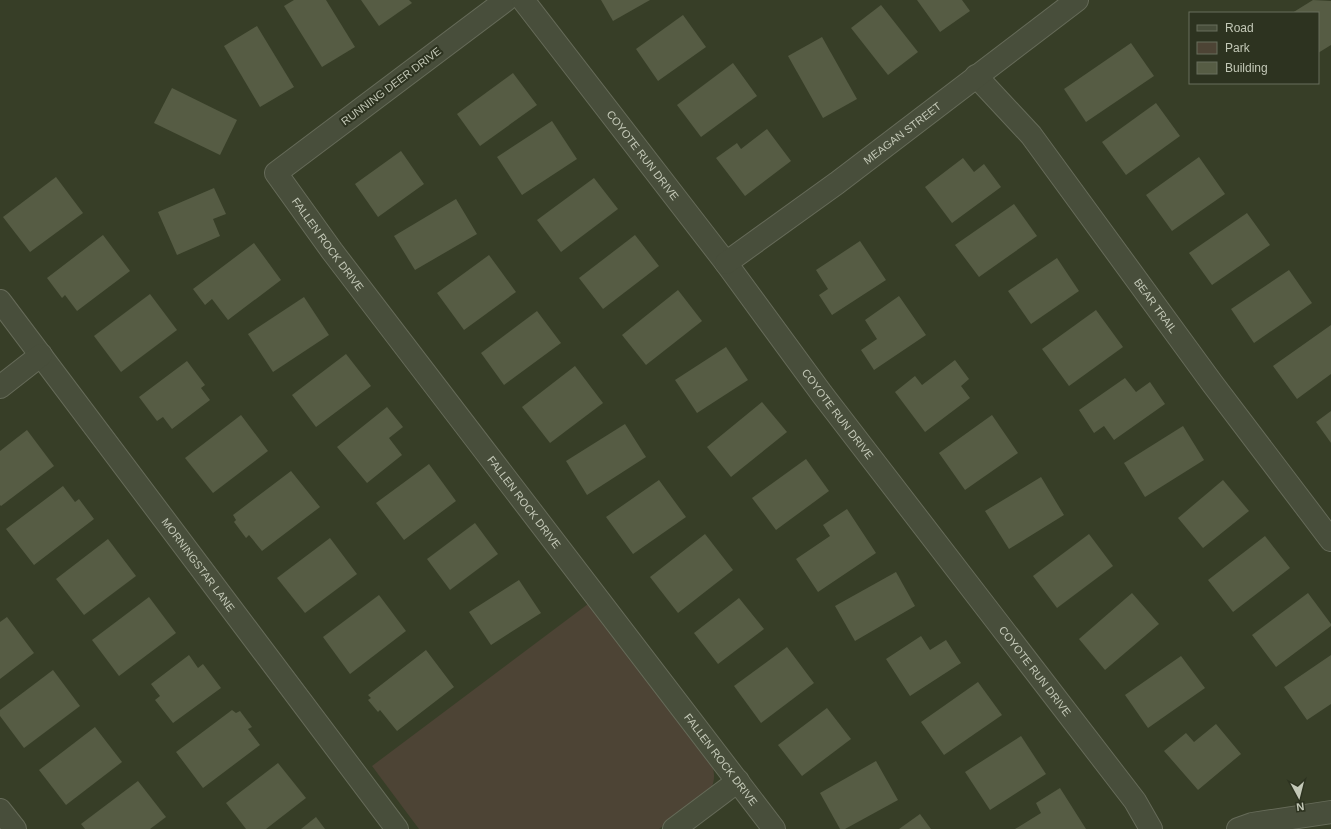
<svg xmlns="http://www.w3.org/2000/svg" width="1331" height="829" viewBox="0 0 1331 829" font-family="Helvetica,sans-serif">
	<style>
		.green { fill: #4d4435 }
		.building { fill: #565c44 }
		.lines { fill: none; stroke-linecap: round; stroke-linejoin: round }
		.minor-casing { stroke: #666b59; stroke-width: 24 }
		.minor { stroke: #484e3b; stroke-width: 22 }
		.labels { text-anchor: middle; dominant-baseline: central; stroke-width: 4; stroke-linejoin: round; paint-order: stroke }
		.street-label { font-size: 11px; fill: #c3c8b7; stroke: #2d3320 }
	</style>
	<rect width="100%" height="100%" fill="#373e27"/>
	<path class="green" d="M588,604l124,161c3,9 3,17 -2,25l-51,39h-240l-47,-63z"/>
	<g class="building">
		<polygon points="294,0 326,0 355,47 322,67 284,6"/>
		<polygon points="361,0 409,0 412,3 379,26"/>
		<polygon points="601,0 650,0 613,21"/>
		<polygon points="917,0 962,0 970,11 940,32"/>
		<polygon points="1313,0 1331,1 1331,45 1318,53 1318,13 1292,13"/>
		<polygon points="881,5 918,52 888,75 851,28"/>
		<polygon points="683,15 706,47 658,81 636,49"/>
		<polygon points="257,26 294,87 260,107 224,46"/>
		<polygon points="822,37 857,99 823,118 788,56"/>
		<polygon points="1131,43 1154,76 1086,122 1064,89"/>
		<polygon points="733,63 757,96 701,137 677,105"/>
		<polygon points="513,73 537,105 480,146 457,114"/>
		<polygon points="172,88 237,120 220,155 154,123"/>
		<polygon points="1156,103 1180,136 1126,175 1102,142"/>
		<polygon points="552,121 577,159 522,195 497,157"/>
		<polygon points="767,129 791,161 745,196 716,158 737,143 741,149"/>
		<polygon points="401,151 424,184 378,217 355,184"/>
		<polygon points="1199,157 1225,194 1172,231 1146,195"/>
		<polygon points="963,158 974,172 984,164 1001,187 952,223 925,187"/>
		<polygon points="56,177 83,213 30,252 3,217"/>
		<polygon points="594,178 618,209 561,252 537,220"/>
		<polygon points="214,188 226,214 213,219 220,236 177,255 158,212"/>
		<polygon points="456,199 477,234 415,270 394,236"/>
		<polygon points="1014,204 1037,236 979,277 955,245"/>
		<polygon points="1247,213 1270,245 1212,285 1189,253"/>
		<polygon points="103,235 130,271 77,311 65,295 62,298 47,278"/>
		<polygon points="635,235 659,266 603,309 579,278"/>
		<polygon points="860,241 886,280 832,315 819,295 828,289 816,270"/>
		<polygon points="254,243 281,280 228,320 212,299 205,305 193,289"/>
		<polygon points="489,255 516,292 464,330 437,293"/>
		<polygon points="1057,258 1079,291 1031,324 1008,291"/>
		<polygon points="1289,270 1312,303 1254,343 1231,309"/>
		<polygon points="678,290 702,321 646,365 622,335"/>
		<polygon points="150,294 177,330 121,372 94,336"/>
		<polygon points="899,296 926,335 874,370 861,350 877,339 865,320"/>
		<polygon points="304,297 329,335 273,372 248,334"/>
		<polygon points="1096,310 1123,347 1069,386 1042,349"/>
		<polygon points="537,311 561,343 504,385 481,353"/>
		<polygon points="1331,325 1331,374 1297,399 1273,366"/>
		<polygon points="726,347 748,380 697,413 675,380"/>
		<polygon points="346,354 371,386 316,427 292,395"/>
		<polygon points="955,360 969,379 961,386 970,398 925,432 895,392 915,376 922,385"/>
		<polygon points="187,361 205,385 201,388 210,400 172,429 163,417 157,421 139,397"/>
		<polygon points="575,366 603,403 550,443 522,407"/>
		<polygon points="1125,378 1136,392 1150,382 1165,404 1114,440 1104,426 1094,433 1079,410"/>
		<polygon points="762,402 787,432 731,477 707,447"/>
		<polygon points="387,407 403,427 389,438 402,455 367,483 337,447"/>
		<polygon points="1331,411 1331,443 1316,422"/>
		<polygon points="241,415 268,451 213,493 185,458"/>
		<polygon points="992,415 1018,453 965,490 939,453"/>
		<polygon points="625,424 646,457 587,495 566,461"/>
		<polygon points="1183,426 1204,460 1145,497 1124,463"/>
		<polygon points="27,430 54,466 1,506 0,505 0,451"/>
		<polygon points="806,459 829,491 776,530 752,498"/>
		<polygon points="429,464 456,501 404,540 376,503"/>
		<polygon points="291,471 320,507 262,551 249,535 246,538 234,522 236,520 233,515"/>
		<polygon points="1041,477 1064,515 1009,549 985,511"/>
		<polygon points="659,480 686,517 633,554 606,517"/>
		<polygon points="1223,480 1249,511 1203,548 1178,518"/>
		<polygon points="63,486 75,502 79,499 94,519 34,565 6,529"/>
		<polygon points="847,509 876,553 818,592 796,559 830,536 823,525"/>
		<polygon points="475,523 498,554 450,590 427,559"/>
		<polygon points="705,534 733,570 678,613 650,577"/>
		<polygon points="1089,534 1113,566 1057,608 1033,576"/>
		<polygon points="1265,536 1290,568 1233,612 1208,580"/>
		<polygon points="330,538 357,574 305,613 277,578"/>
		<polygon points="108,539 136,576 84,615 56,579"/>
		<polygon points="896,572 915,606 855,641 835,606"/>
		<polygon points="519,580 541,613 491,645 469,612"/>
		<polygon points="1132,593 1159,624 1105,670 1079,639"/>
		<polygon points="1308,593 1331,624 1331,626 1276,667 1252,635"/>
		<polygon points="379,595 406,631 350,674 323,637"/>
		<polygon points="149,597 176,633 119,676 92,640"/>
		<polygon points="739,598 764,629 718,664 694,633"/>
		<polygon points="7,617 34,653 0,679 0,622"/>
		<polygon points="921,636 930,650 946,640 961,663 910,696 886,659"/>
		<polygon points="787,647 814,683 761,723 734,686"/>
		<polygon points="426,650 454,687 397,731 380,710 378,712 368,700 371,698 368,695"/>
		<polygon points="189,655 198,668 203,664 221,688 173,723 155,700 160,696 151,684"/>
		<polygon points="1331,655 1331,704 1307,720 1284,687"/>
		<polygon points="1181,656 1205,688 1148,728 1125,695"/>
		<polygon points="53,670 80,706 24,748 0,716 0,710"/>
		<polygon points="978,682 1002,715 944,755 921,722"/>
		<polygon points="827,708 851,739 802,776 778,745"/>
		<polygon points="232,710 236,713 240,711 252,727 248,729 260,745 203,788 176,752"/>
		<polygon points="1216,724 1241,754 1198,790 1164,751 1186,733 1194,742"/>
		<polygon points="95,727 122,762 66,805 39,770"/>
		<polygon points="1021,736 1046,774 990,810 965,772"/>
		<polygon points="876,761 898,800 845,829 840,829 820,793"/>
		<polygon points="278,763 306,798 266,829 246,829 226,803"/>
		<polygon points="138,781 166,817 150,829 85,829 81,824"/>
		<polygon points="1060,788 1086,829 1015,829 1041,813 1036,803"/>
		<polygon points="920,814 931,829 899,829"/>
		<polygon points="316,817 325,829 301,829"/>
	</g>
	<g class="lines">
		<g class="minor-casing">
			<g id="minor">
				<path id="s1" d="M506,0l-230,173 56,78 442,578"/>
				<path id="s2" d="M523,0l203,263 96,131 313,407 16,28"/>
				<path id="s3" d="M976,76l55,59 181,248 119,157"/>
				<path id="s4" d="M726,263l111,-80 240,-183"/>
				<path id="s5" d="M0,301l397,528"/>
				<polyline points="0,387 41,355"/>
				<polyline points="0,810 15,829"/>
				<polyline points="674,829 738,781"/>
				<polyline points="1238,829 1252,824 1331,812"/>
			</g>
		</g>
		<use href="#minor" class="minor"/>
	</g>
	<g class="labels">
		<g class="street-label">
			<text transform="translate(391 86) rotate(-37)">RUNNING DEER DRIVE</text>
			<text stroke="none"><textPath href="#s4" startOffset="219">MEAGAN STREET</textPath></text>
			<text stroke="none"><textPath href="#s2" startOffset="196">COYOTE RUN DRIVE</textPath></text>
			<text stroke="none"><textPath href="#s1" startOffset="376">FALLEN ROCK DRIVE</textPath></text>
			<text stroke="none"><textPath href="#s3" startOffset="292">BEAR TRAIL</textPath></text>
			<text stroke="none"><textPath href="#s2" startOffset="520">COYOTE RUN DRIVE</textPath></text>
			<text stroke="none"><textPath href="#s1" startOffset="700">FALLEN ROCK DRIVE</textPath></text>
			<text stroke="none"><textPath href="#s5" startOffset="330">MORNINGSTAR LANE</textPath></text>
			<text stroke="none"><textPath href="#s2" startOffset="844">COYOTE RUN DRIVE</textPath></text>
			<text stroke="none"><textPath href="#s1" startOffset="1024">FALLEN ROCK DRIVE</textPath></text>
		</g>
	</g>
	<rect x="1189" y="12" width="130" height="72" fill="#2d3320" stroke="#696f5c"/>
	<rect x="1197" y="25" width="20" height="6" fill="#484e3b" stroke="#696f5c"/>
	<text x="1225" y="32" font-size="12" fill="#c3c8b7">Road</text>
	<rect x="1197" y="42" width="20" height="12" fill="#4d4435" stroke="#696f5c"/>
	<text x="1225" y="52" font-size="12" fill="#c3c8b7">Park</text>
	<rect x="1197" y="62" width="20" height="12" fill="#565c44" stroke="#696f5c"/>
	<text x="1225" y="72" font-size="12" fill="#c3c8b7">Building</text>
	<g transform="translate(1299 797) rotate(173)" stroke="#2d3320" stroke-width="3" paint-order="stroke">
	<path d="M0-3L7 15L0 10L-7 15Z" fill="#c3c8b7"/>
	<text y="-6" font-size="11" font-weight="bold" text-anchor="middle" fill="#c3c8b7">N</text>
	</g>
</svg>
